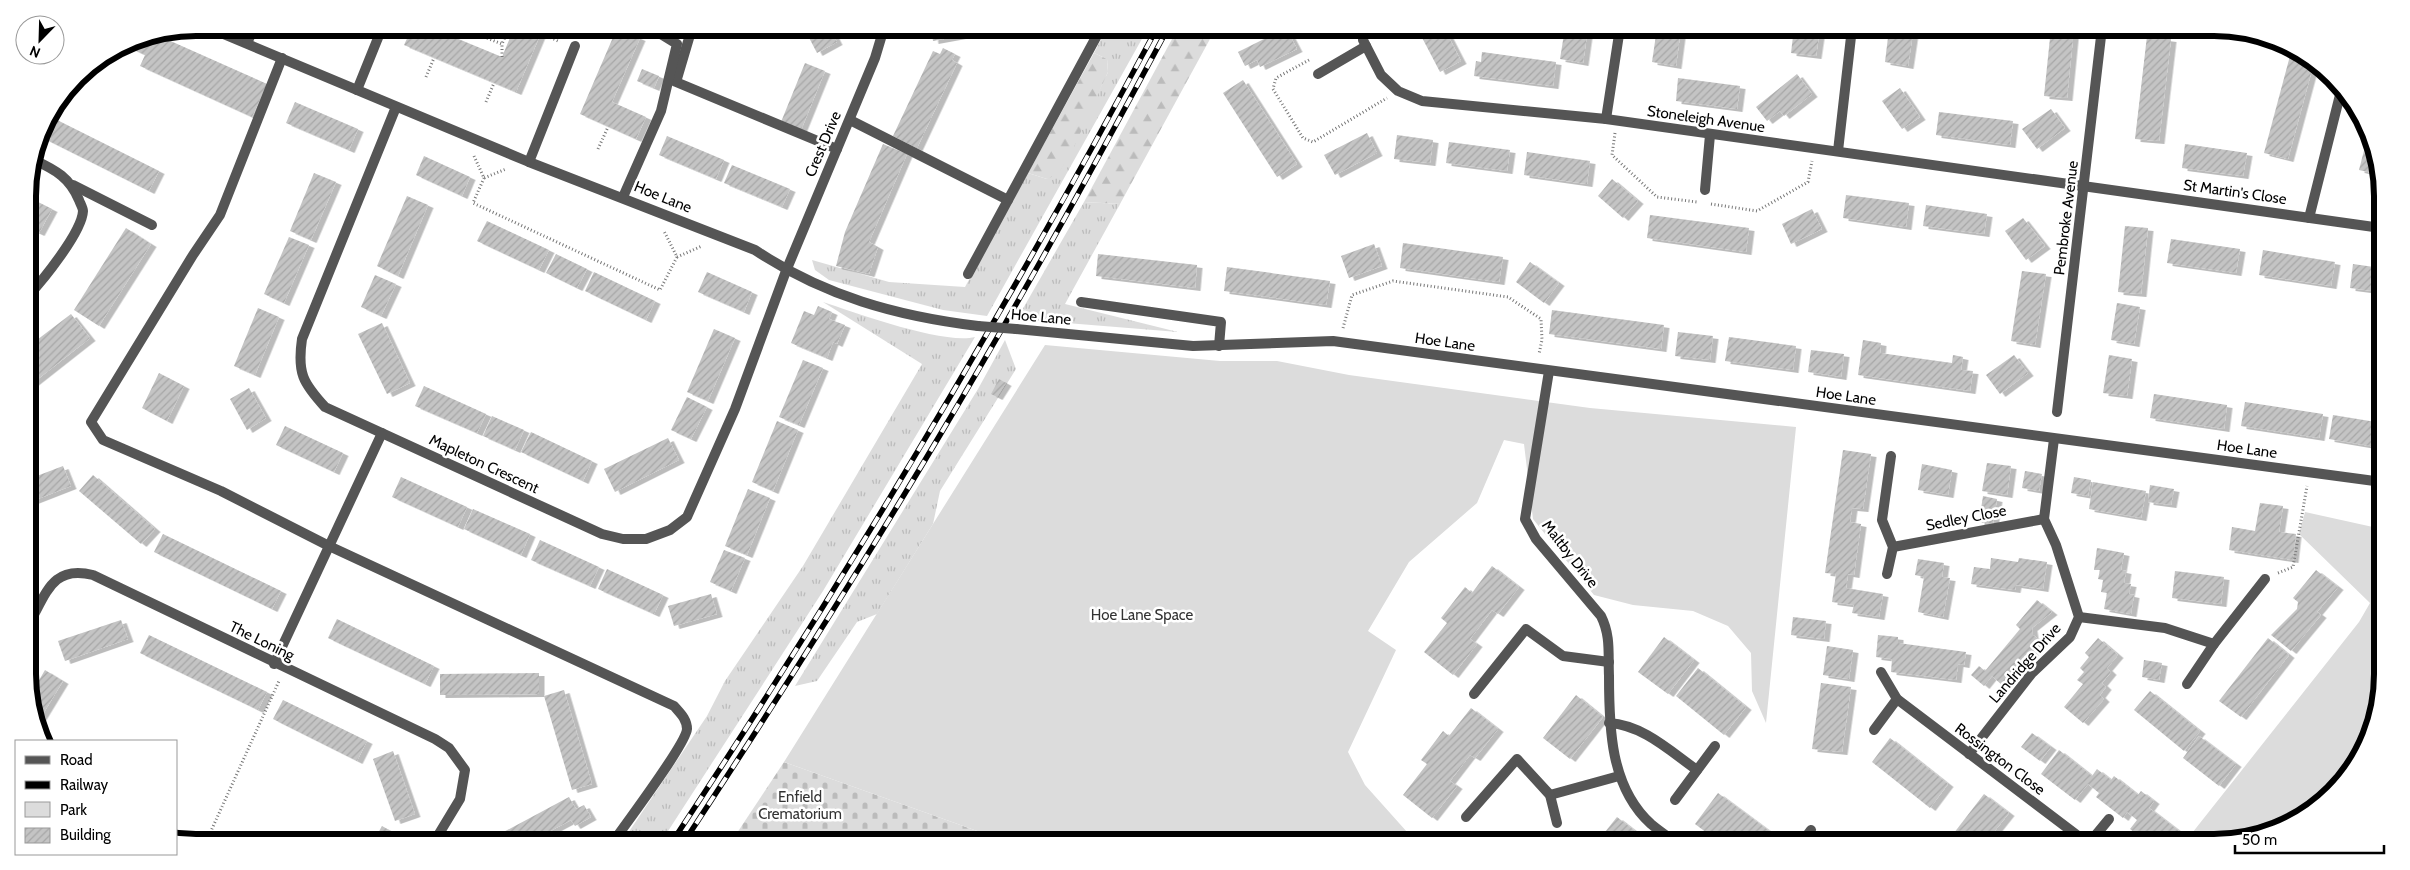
<svg xmlns="http://www.w3.org/2000/svg" width="2410" height="870" viewBox="0 0 2410 870" font-family="Cabin,sans-serif">
	<style>
		.grass { fill: url(#grass-tufts) }
		.forest { fill: url(#forest-firs) }
		.cemetery { fill: url(#cemetery-stones) }
		.green { fill: #dcdcdc }
		.building { fill: url(#building-hatch); filter: url(#shadow) }
		.lines { fill: none; stroke-linecap: round; stroke-linejoin: round }
		.path { stroke: #777; stroke-width: 3; stroke-dasharray: 1 2.5; stroke-linecap: butt }
		.service { stroke: #555; stroke-width: 10 }
		.minor { stroke: #555; stroke-width: 10 }
		.rail-casing { stroke: #000; stroke-width: 5.5 }
		.rail { stroke: #fff; stroke-width: 4; stroke-dasharray: 11; stroke-linecap: butt }
		.minor-bridge { stroke: #555; stroke-width: 10 }
		.labels { text-anchor: middle; dominant-baseline: central; stroke-width: 5; stroke-linejoin: round; paint-order: stroke }
		.street-label { font-size: 15px; fill: #000; stroke: #fff }
		.park-label { font-size: 15px; fill: #333; stroke: #fff }
		.rim { fill: none; stroke: #000; stroke-width: 6 }
	</style>
	<defs>
		<pattern id="grass-tufts" width="24" height="20" patternUnits="userSpaceOnUse" patternTransform="scale(1.25)"><rect width="24" height="20" fill="#dcdcdc"/><path d="M3 7l-1-3M5 7V3M7 7l1-3M15 17l-1-3M17 17v-4M19 17l1-3" fill="none" stroke="#bbb"/></pattern>
		<pattern id="forest-firs" width="22" height="20" patternUnits="userSpaceOnUse" patternTransform="scale(1.25)"><rect width="22" height="20" fill="#dcdcdc"/><path d="M5 1l3.5 6h-7zM16 11l3.5 6h-7z" fill="#bbb"/></pattern>
		<pattern id="cemetery-stones" width="16" height="16" patternUnits="userSpaceOnUse" patternTransform="scale(1.25)"><rect width="16" height="16" fill="#dcdcdc"/><path d="M2 7V4a2 2 0 0 1 4 0v3zM10 15v-3a2 2 0 0 1 4 0v3z" fill="#bbb"/></pattern>
		<pattern id="building-hatch" width="6" height="6" patternUnits="userSpaceOnUse" patternTransform="scale(1.25)"><rect width="6" height="6" fill="#c4c4c4"/><path d="M-1 1l2-2M0 6l6-6M5 7l2-2" fill="none" stroke="#a7a7a7"/></pattern>
		<filter id="shadow"><feDropShadow dx="5.5" dy="3" stdDeviation="0" flood-color="#0004"/></filter>
	</defs>
	<rect width="100%" height="100%" fill="#fff"/>
	<g class="grass">
		<polygon points="1107,28 1148,28 987,316 943,310 829,280 815,270 812,260 889,282 965,287 1028,173 1047,179 1098,93 1108,72 1107,59 1094,53"/>
		<polygon points="1084,202 1120,204 1065,304 1178,332 1017,319"/>
		<path d="M823,302c33,11 121,43 152,35l-152,254 -162,251h-39l85,-126 18,-35 78,-115 119,-202z"/>
		<polygon points="1005,340 1016,369 940,491 933,524 877,614 857,622 817,681 795,686 978,389"/>
	</g>
	<g class="forest">
		<polygon points="1178,28 1216,28 1120,204 1084,202"/>
		<polygon points="1094,53 1107,59 1108,72 1073,149 1058,174 1047,179 1028,173"/>
	</g>
	<polygon class="cemetery" points="784,762 1008,842 731,842"/>
	<g class="green">
		<polygon points="1045,345 1220,361 1277,361 1349,375 1590,408 1796,427 1766,723 1752,691 1751,653 1728,626 1693,611 1633,605 1594,595 1533,519 1524,444 1504,440 1477,503 1409,562 1368,631 1396,650 1348,752 1365,785 1416,842 1008,842 784,762"/>
		<polygon points="2305,512 2382,529 2382,674 2374,728 2354,768 2317,808 2278,830 2225,842 2185,842 2359,622 2370,603 2299,534"/>
	</g>
	<g class="building">
		<polygon points="412,28 440,28 439,31 502,57 514,28 543,28 516,92 404,45"/>
		<polygon points="617,28 640,38 612,102 646,117 636,139 580,114"/>
		<polygon points="804,28 830,28 837,42 817,53"/>
		<polygon points="931,28 965,28 966,35 933,41"/>
		<polygon points="1286,28 1297,49 1260,67 1257,60 1245,66 1238,52"/>
		<polygon points="1417,28 1444,28 1461,61 1440,72"/>
		<polygon points="1565,28 1588,28 1583,63 1560,59"/>
		<polygon points="1657,28 1681,28 1676,66 1652,62"/>
		<polygon points="1794,28 1820,29 1816,56 1791,53"/>
		<polygon points="2051,28 2074,28 2067,98 2044,96"/>
		<polygon points="1889,29 1913,33 1908,66 1885,62"/>
		<polygon points="157,35 267,84 252,117 140,66 145,55 124,45 132,40"/>
		<polygon points="2147,36 2171,39 2159,141 2135,139"/>
		<polygon points="943,48 955,54 952,60 957,63 917,148 893,136 933,51 940,54"/>
		<polygon points="1482,52 1556,62 1553,86 1474,76 1476,61 1481,62"/>
		<polygon points="2291,52 2313,66 2288,159 2264,153"/>
		<polygon points="805,63 825,71 801,130 781,122"/>
		<polygon points="642,69 659,76 654,88 637,81"/>
		<polygon points="1797,74 1812,94 1784,116 1780,111 1767,121 1756,107"/>
		<polygon points="1678,78 1740,86 1737,109 1676,101"/>
		<polygon points="1243,80 1297,164 1277,177 1223,93"/>
		<polygon points="1900,88 1920,117 1902,129 1882,101"/>
		<polygon points="295,102 358,129 349,150 286,123"/>
		<polygon points="2051,109 2065,128 2037,149 2022,129"/>
		<polygon points="1939,112 2013,121 2010,145 1936,135"/>
		<polygon points="49,116 159,171 149,191 41,137 45,122"/>
		<polygon points="2369,131 2381,174 2381,175 2359,170"/>
		<polygon points="1367,133 1377,153 1335,175 1324,155"/>
		<polygon points="1397,135 1433,140 1430,163 1394,159"/>
		<polygon points="667,136 724,160 716,179 659,155"/>
		<polygon points="1449,142 1510,150 1507,171 1446,163"/>
		<polygon points="883,144 907,154 869,242 878,247 869,274 836,266 845,232"/>
		<polygon points="2185,144 2247,153 2243,176 2182,168"/>
		<polygon points="1527,152 1590,161 1587,184 1524,175"/>
		<polygon points="424,156 470,177 462,196 416,175"/>
		<polygon points="732,165 790,189 782,207 724,183"/>
		<polygon points="314,173 336,182 311,240 290,231"/>
		<polygon points="1612,179 1638,201 1623,218 1598,196"/>
		<polygon points="1846,195 1909,203 1906,227 1843,218"/>
		<polygon points="407,196 428,205 398,276 377,266"/>
		<polygon points="28,197 52,209 39,233 28,228"/>
		<polygon points="1926,205 1987,214 1984,234 1923,226"/>
		<polygon points="1812,209 1822,229 1791,244 1782,224"/>
		<polygon points="1650,215 1749,228 1746,252 1647,238"/>
		<polygon points="2023,218 2045,246 2026,260 2005,231"/>
		<polygon points="487,221 549,250 539,270 477,241"/>
		<polygon points="2125,226 2148,228 2141,294 2118,292"/>
		<polygon points="126,228 151,244 99,326 74,310"/>
		<polygon points="289,237 309,245 284,303 264,294"/>
		<polygon points="2171,239 2240,249 2236,273 2167,263"/>
		<polygon points="1403,243 1503,257 1499,282 1400,268"/>
		<polygon points="1374,244 1382,266 1349,278 1341,256"/>
		<polygon points="2263,250 2335,262 2331,286 2259,275"/>
		<polygon points="556,254 587,269 577,288 546,273"/>
		<polygon points="1098,254 1197,265 1195,288 1096,276"/>
		<polygon points="1530,262 1559,283 1544,303 1516,282"/>
		<polygon points="2353,264 2381,268 2381,292 2350,288"/>
		<polygon points="1227,267 1330,281 1326,305 1224,291"/>
		<polygon points="2022,271 2046,274 2035,345 2011,341"/>
		<polygon points="594,272 655,301 646,320 585,291"/>
		<polygon points="707,272 752,292 744,312 698,292"/>
		<polygon points="375,275 396,284 381,316 361,307"/>
		<polygon points="2117,303 2140,307 2134,344 2111,340"/>
		<polygon points="818,306 832,312 829,319 845,325 837,344 833,342 827,358 791,343 804,311 814,315"/>
		<polygon points="258,308 279,317 255,375 234,366"/>
		<polygon points="1552,310 1664,325 1661,349 1549,334"/>
		<polygon points="71,314 90,338 29,386 29,346"/>
		<polygon points="382,323 410,383 387,394 358,334"/>
		<polygon points="714,329 735,338 708,401 687,392"/>
		<polygon points="1678,332 1713,336 1710,360 1675,356"/>
		<polygon points="1729,337 1796,346 1793,370 1725,361"/>
		<polygon points="1863,340 1881,343 1880,353 1952,363 1953,355 1963,357 1961,370 1973,371 1970,391 1858,375"/>
		<polygon points="1811,350 1844,354 1841,377 1808,372"/>
		<polygon points="2014,355 2028,373 2000,394 1986,375"/>
		<polygon points="2109,355 2132,359 2127,396 2103,393"/>
		<polygon points="803,360 823,368 799,425 779,417"/>
		<polygon points="159,373 184,386 167,421 142,408"/>
		<polygon points="999,379 1006,383 997,397 991,394"/>
		<polygon points="424,386 486,414 477,433 415,406"/>
		<polygon points="249,388 266,418 247,430 230,399"/>
		<polygon points="2154,394 2227,405 2224,429 2150,418"/>
		<polygon points="687,397 707,407 691,439 671,430"/>
		<polygon points="2245,402 2323,414 2319,438 2241,426"/>
		<polygon points="2333,415 2382,423 2382,448 2329,439"/>
		<polygon points="492,416 524,430 515,450 483,436"/>
		<polygon points="777,421 798,430 773,491 752,482"/>
		<polygon points="285,426 343,453 334,472 276,445"/>
		<polygon points="531,432 592,461 583,481 521,452"/>
		<polygon points="668,438 679,460 615,492 604,469"/>
		<polygon points="1843,450 1871,454 1863,509 1852,508 1850,522 1861,524 1854,575 1848,574 1846,588 1883,594 1879,617 1852,613 1854,605 1832,602 1836,574 1825,573"/>
		<polygon points="1987,463 2011,466 2007,495 1982,491"/>
		<polygon points="1922,464 1952,470 1948,495 1918,490"/>
		<polygon points="63,466 71,486 30,502 29,479"/>
		<polygon points="2025,471 2042,474 2039,491 2022,488"/>
		<polygon points="93,475 155,529 141,544 79,491"/>
		<polygon points="401,477 467,507 458,527 392,497"/>
		<polygon points="2074,477 2091,480 2088,496 2071,493"/>
		<polygon points="2093,482 2146,491 2141,518 2089,509"/>
		<polygon points="2150,485 2174,489 2171,505 2148,502"/>
		<polygon points="748,489 770,498 747,555 725,546"/>
		<polygon points="1983,496 1997,499 1993,524 1979,522"/>
		<polygon points="2260,503 2283,506 2279,532 2296,534 2293,560 2229,550 2232,527 2255,531"/>
		<polygon points="473,509 530,534 521,555 464,529"/>
		<polygon points="163,534 281,591 272,609 154,552"/>
		<polygon points="540,540 599,567 590,586 531,560"/>
		<polygon points="2097,548 2124,553 2121,570 2126,571 2124,583 2131,584 2129,594 2134,595 2131,614 2104,609 2107,593 2101,592 2103,580 2098,579 2100,570 2094,570"/>
		<polygon points="724,550 745,558 731,591 710,582"/>
		<polygon points="1991,558 2018,562 2019,558 2047,562 2043,589 2016,585 2015,590 1971,584 1974,567 1990,569"/>
		<polygon points="1918,559 1944,563 1942,577 1950,578 1943,617 1918,612 1924,577 1915,575"/>
		<polygon points="1492,566 1519,587 1498,614 1492,610 1470,639 1477,644 1453,675 1424,652 1447,623 1441,618 1465,587 1472,593"/>
		<polygon points="607,569 663,595 654,614 598,589"/>
		<polygon points="2316,570 2338,587 2317,612 2321,615 2291,651 2271,635 2297,609 2298,602 2293,598"/>
		<polygon points="2175,571 2224,577 2221,604 2172,598"/>
		<polygon points="711,594 717,614 674,626 668,606"/>
		<polygon points="2037,600 2052,612 2032,628 2033,635 2042,642 2004,687 1992,676 1984,686 1971,675 1979,666 1985,671 2020,629 2016,625"/>
		<polygon points="1793,617 1826,621 1824,639 1791,635"/>
		<polygon points="337,619 434,666 425,684 328,638"/>
		<polygon points="121,620 128,639 65,661 58,641"/>
		<polygon points="149,635 267,692 258,710 140,653"/>
		<polygon points="1878,635 1898,637 1898,643 1966,652 1964,665 1958,664 1956,680 1891,672 1892,659 1876,657"/>
		<polygon points="1664,637 1694,660 1668,694 1638,672"/>
		<polygon points="2098,638 2118,655 2107,668 2111,672 2102,683 2106,687 2100,695 2104,699 2083,723 2064,707 2083,684 2077,680 2084,672 2080,668 2089,657 2085,653"/>
		<polygon points="2268,638 2289,655 2241,717 2219,701"/>
		<polygon points="1827,646 1853,650 1849,679 1823,675"/>
		<polygon points="2144,660 2162,663 2159,680 2142,677"/>
		<polygon points="1698,668 1746,707 1724,735 1676,696"/>
		<polygon points="45,670 63,681 38,722 31,707 31,694"/>
		<polygon points="539,673 539,694 440,695 440,674"/>
		<polygon points="1821,683 1851,687 1842,752 1812,749"/>
		<polygon points="564,690 592,784 572,790 544,696"/>
		<polygon points="2150,691 2200,731 2184,751 2134,710"/>
		<polygon points="1576,695 1603,717 1570,759 1543,738"/>
		<polygon points="283,700 367,741 357,761 273,719"/>
		<polygon points="1471,708 1498,729 1475,758 1470,755 1450,781 1457,786 1432,818 1403,795 1427,764 1421,760 1443,731 1449,736"/>
		<polygon points="2032,733 2051,747 2040,761 2021,747"/>
		<polygon points="2199,736 2236,764 2219,786 2183,758"/>
		<polygon points="1890,738 1948,784 1930,808 1872,762"/>
		<polygon points="2059,750 2092,776 2097,769 2111,780 2114,776 2138,795 2141,791 2154,801 2149,808 2183,834 2176,842 2147,842 2130,829 2137,820 2127,812 2123,818 2096,797 2099,793 2088,784 2075,800 2041,774"/>
		<polygon points="393,751 415,814 395,821 373,759"/>
		<polygon points="1718,793 1776,836 1772,842 1719,842 1695,824"/>
		<polygon points="1984,794 2009,813 1986,842 1947,842"/>
		<polygon points="569,797 576,809 584,805 591,817 575,826 571,820 530,842 485,842"/>
		<polygon points="1617,817 1644,838 1641,842 1597,842"/>
		<polygon points="382,826 400,836 396,842 373,842"/>
		<polygon points="1509,832 1523,842 1501,842"/>
	</g>
	<g class="lines">
		<g class="path">
			<polyline points="461,28 502,44 509,28"/>
			<polyline points="311,30 313,28"/>
			<polyline points="439,31 448,28"/>
			<polyline points="541,33 560,42"/>
			<polyline points="478,34 480,28"/>
			<polyline points="502,57 502,44"/>
			<polyline points="1309,60 1276,78 1273,89 1303,138 1313,142 1387,98"/>
			<polyline points="426,77 434,58"/>
			<polyline points="486,102 494,83"/>
			<polyline points="1615,133 1612,155 1657,197 1697,202"/>
			<polyline points="598,149 608,127"/>
			<polyline points="474,156 484,178 506,169"/>
			<polyline points="484,178 473,203 660,290 677,257 664,231"/>
			<polyline points="1711,204 1757,211 1808,182 1812,161"/>
			<polyline points="677,257 702,246"/>
			<polyline points="1343,328 1352,295 1393,281 1508,297 1541,319 1542,340 1539,354"/>
			<polyline points="2278,573 2293,567 2307,486"/>
			<polyline points="206,842 279,681"/>
		</g>
		<g class="service">
			<polyline points="692,28 676,82 837,149"/>
			<path d="M282,58l-62,157 -27,40 -102,167 12,18 118,51 108,55 345,160c6,7 13,13 13,23 -1,15 -62,96 -74,113"/>
			<polyline points="1318,74 1366,46"/>
			<polyline points="850,120 1008,200"/>
			<polyline points="1705,190 1710,135"/>
			<polyline points="623,197 661,111 677,44 651,28"/>
			<polyline points="968,274 1101,28"/>
			<polyline points="1081,302 1221,322 1219,346"/>
		</g>
		<g class="minor">
			<path d="M209,28l320,134 226,88c69,46 141,66 223,76"/>
			<polyline points="1364,28 1363,40 1381,75 1398,91 1422,101 1606,119 2381,228"/>
			<polyline points="247,43 254,28"/>
			<polyline points="357,90 382,28"/>
			<path d="M396,107l-94,232c-5,34 1,44 23,68l277,127 21,5h23l24,-9 17,-13 48,-108 51,-138 89,-213 9,-30"/>
			<polyline points="1606,119 1620,28"/>
			<polyline points="1838,151 1852,28"/>
			<polyline points="529,162 575,46"/>
			<polyline points="73,185 152,225"/>
			<polyline points="2309,218 2342,87"/>
			<path d="M28,296c15,-16 54,-64 55,-85 0,-3 -3,-8 -4,-11 -9,-22 -23,-30 -45,-40"/>
			<polyline points="1016,329 1193,346 1333,341 2382,482"/>
			<path d="M1549,371l-24,148 11,20 65,77c10,20 7,38 8,60 0,51 1,111 42,148 7,6 16,12 24,18"/>
			<polyline points="2057,412 2102,28"/>
			<polyline points="1893,547 2044,519"/>
			<polyline points="1887,574 1893,547 1882,520 1891,456"/>
			<polyline points="2079,617 2165,628 2214,644"/>
			<path d="M30,622c17,-30 23,-57 63,-47l342,164 14,9 16,22 -5,29 -26,43"/>
			<polyline points="274,664 382,433"/>
			<polyline points="1881,672 1897,699 2086,842"/>
			<polyline points="2187,684 2214,644 2265,579"/>
			<polyline points="1474,694 1526,629 1563,656 1609,662"/>
			<path d="M1609,723c34,2 61,28 88,47"/>
			<polyline points="1874,730 1897,699"/>
			<polyline points="1969,754 2032,673 2070,637 2079,617 2056,545 2044,519 2054,439"/>
			<polyline points="1550,795 1619,776"/>
			<polyline points="1675,800 1715,746"/>
			<polyline points="1466,817 1517,759 1550,795 1557,823"/>
			<polyline points="1802,842 1811,830"/>
			<polyline points="2090,842 2109,819"/>
		</g>
		<g class="rail-casing">
			<g id="rail">
				<path d="M672,842c174,-263 336,-535 485,-814"/>
				<path d="M684,842c88,-134 174,-269 256,-407 80,-134 155,-270 228,-407"/>
			</g>
		</g>
		<use href="#rail" class="rail"/>
		<polyline class="minor-bridge" points="978,326 1016,329"/>
	</g>
	<g class="labels">
		<g class="street-label">
			<text transform="translate(1706 119) rotate(8)">Stoneleigh Avenue</text>
			<text transform="translate(823 144) rotate(-67)">Crest Drive</text>
			<text transform="translate(2235 192) rotate(8)">St Martin's Close</text>
			<text transform="translate(663 197) rotate(22)">Hoe Lane</text>
			<text transform="translate(2066 218) rotate(-83)">Pembroke Avenue</text>
			<text transform="translate(1041 317) rotate(5)">Hoe Lane</text>
			<text transform="translate(1445 342) rotate(8)">Hoe Lane</text>
			<text transform="translate(1846 396) rotate(8)">Hoe Lane</text>
			<text transform="translate(2247 449) rotate(8)">Hoe Lane</text>
			<text transform="translate(484 464) rotate(25)">Mapleton Crescent</text>
			<text transform="translate(1966 518) rotate(-11)">Sedley Close</text>
			<text transform="translate(1570 554) rotate(52)">Maltby Drive</text>
			<text transform="translate(262 641) rotate(26)">The Loning</text>
			<text transform="translate(2025 663) rotate(-49)">Landridge Drive</text>
			<text transform="translate(2000 759) rotate(37)">Rossington Close</text>
		</g>
		<g class="park-label">
			<text x="1142" y="615">Hoe Lane Space</text>
			<text x="800" y="797">Enfield<tspan x="800" dy="17">Crematorium</tspan></text>
		</g>
	</g>
	<path d="M0 0H2410V870H0ZM196 36H2214A160 160 0 0 1 2374 196V674A160 160 0 0 1 2214 834H196A160 160 0 0 1 36 674V196A160 160 0 0 1 196 36Z" fill="#fff" fill-rule="evenodd"/>
	<path class="rim" d="M196 36H2214A160 160 0 0 1 2374 196V674A160 160 0 0 1 2214 834H196A160 160 0 0 1 36 674V196A160 160 0 0 1 196 36Z"/>
	<rect x="15" y="740" width="162" height="115" fill="#ffffff" stroke="#999999"/>
	<rect x="25" y="756" width="25" height="8" fill="#555555" stroke="#999999"/>
	<text x="60" y="765" font-size="15" fill="#000000">Road</text>
	<rect x="25" y="781" width="25" height="8" fill="#000000" stroke="#999999"/>
	<text x="60" y="790" font-size="15" fill="#000000">Railway</text>
	<rect x="25" y="802" width="25" height="15" fill="#dcdcdc" stroke="#999999"/>
	<text x="60" y="815" font-size="15" fill="#000000">Park</text>
	<rect x="25" y="828" width="25" height="15" fill="url(#building-hatch)" stroke="#999999"/>
	<text x="60" y="840" font-size="15" fill="#000000">Building</text>
	<g transform="translate(40 40) rotate(203)"><circle r="24" fill="#ffffff" stroke="#999999"/>
	<path d="M0-4L9 19L0 12L-9 19Z" fill="#000000"/>
	<text y="-8" font-size="14" font-weight="bold" text-anchor="middle" fill="#000000">N</text>
	</g>
	<path d="M2235 845v8h149v-8" fill="none" stroke="#000000" stroke-width="2.5"/>
	<text x="2242" y="845" font-size="15" fill="#000000" stroke="#ffffff" stroke-width="4" paint-order="stroke">50 m</text>
</svg>
